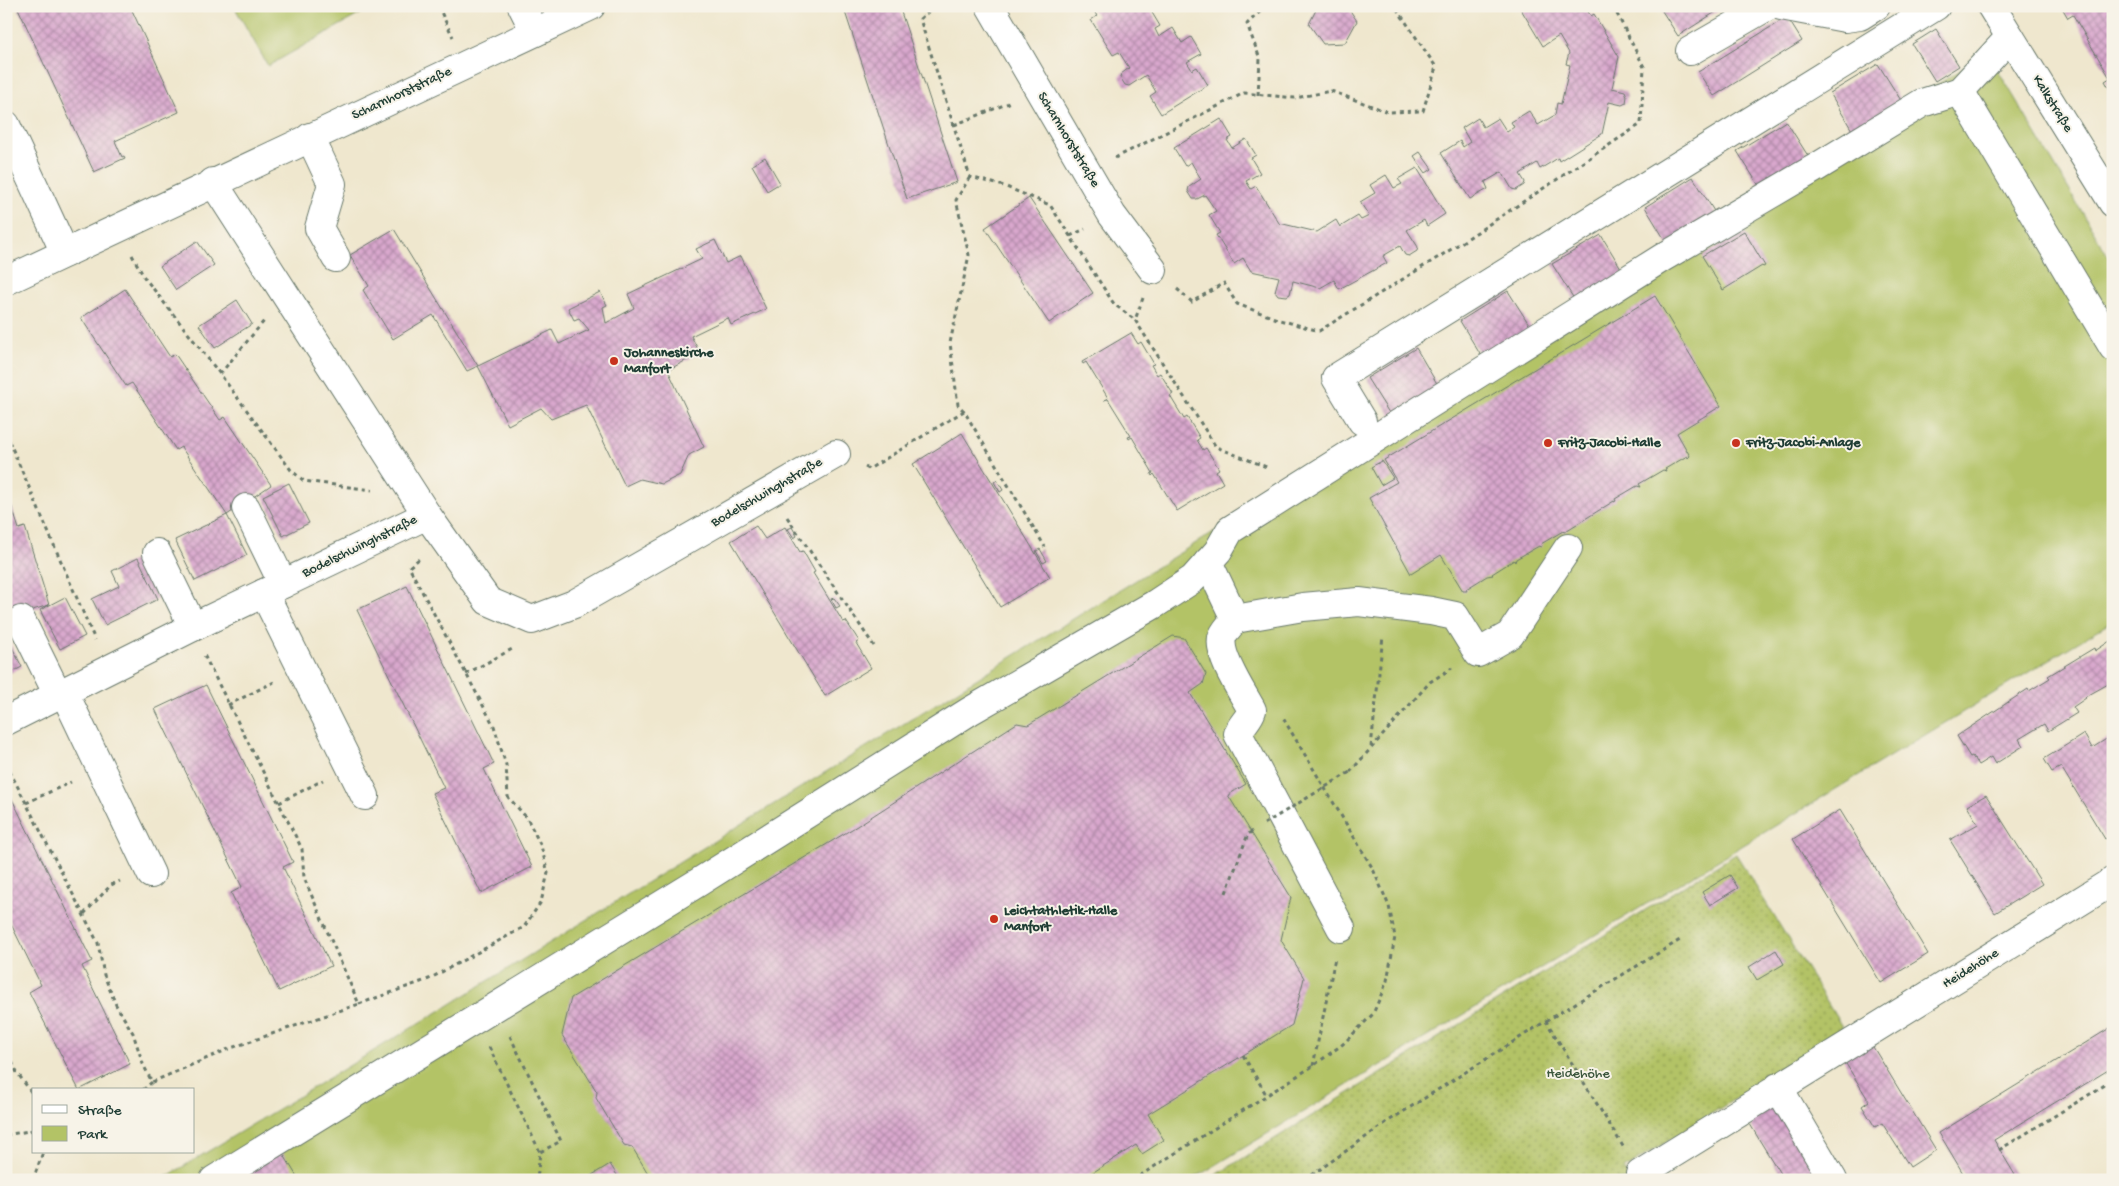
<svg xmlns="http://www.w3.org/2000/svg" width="2119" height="1186" viewBox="0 0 2119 1186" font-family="'Gochi Hand',sans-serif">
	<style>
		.green { fill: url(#green-dots); stroke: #69804d }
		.pitch { fill: #b3c366; stroke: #69804d }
		.building { fill: url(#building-cross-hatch) }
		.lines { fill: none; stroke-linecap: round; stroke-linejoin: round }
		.minor-casing { stroke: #68786a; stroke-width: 30 }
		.path { stroke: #68786a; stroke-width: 3; stroke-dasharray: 4 4; stroke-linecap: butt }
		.minor { stroke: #fff; stroke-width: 28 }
		.path-bridge { stroke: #68786a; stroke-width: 3; stroke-dasharray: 4 4; stroke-linecap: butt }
		.poi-dot { fill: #c8321e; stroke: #f7f3e8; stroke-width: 2 }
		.labels { text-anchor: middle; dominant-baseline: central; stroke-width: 4; stroke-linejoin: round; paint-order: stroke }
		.street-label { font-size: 14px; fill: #1f3d34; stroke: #f7f3e8 }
		.poi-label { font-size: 14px; font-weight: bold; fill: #1f3d34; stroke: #f7f3e8; text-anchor: start }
		.park-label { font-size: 14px; fill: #3d583e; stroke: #f7f3e8 }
	</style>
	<defs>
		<pattern id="green-dots" width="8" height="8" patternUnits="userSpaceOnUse" patternTransform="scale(1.25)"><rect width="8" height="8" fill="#b3c366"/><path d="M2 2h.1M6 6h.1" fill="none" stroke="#91a055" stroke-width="1.8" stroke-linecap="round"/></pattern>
		<pattern id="building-cross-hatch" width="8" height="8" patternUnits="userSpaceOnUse" patternTransform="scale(1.25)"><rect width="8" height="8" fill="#d9a7cd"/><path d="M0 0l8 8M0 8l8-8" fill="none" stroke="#af89a7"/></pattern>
	</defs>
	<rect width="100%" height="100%" fill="#f7f3e8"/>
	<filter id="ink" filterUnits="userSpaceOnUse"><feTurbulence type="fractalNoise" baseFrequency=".02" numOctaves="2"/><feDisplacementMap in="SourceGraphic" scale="10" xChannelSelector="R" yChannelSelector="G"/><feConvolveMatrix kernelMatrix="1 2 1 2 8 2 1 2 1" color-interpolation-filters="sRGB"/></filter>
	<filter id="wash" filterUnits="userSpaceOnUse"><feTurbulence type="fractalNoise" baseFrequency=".0096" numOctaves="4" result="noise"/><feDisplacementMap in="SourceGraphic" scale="20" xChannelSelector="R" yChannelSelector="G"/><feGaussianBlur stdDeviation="1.12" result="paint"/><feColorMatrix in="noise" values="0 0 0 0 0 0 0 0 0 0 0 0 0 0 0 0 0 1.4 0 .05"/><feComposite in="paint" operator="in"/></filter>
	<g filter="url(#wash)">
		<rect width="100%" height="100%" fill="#efe7ce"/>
		<polygon class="green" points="1736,854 1844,1030 1624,1169 1630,1180 1208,1180"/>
		<g class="pitch">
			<polygon points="234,6 374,6 268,66"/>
			<polygon points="1988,53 2113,264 2113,621 1191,1180 161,1180 446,1007"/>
		</g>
		<g id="blocks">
			<g class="building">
				<polygon points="17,6 130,6 179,112 115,141 122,157 124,156 125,158 94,172"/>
				<polygon points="843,6 899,6 957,182 907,199"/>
				<polygon points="1091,6 1148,6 1160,26 1155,29 1159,37 1173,28 1182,43 1191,37 1201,54 1187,62 1192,70 1197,67 1208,85 1161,114 1150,96 1156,92 1146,75 1129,86 1125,85 1120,77 1121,74 1129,68 1119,52 1113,55 1091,20 1097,16"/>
				<polygon points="1318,6 1347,6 1357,21 1345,43 1323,44 1309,24"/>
				<polygon points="1519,6 1584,6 1591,16 1594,14 1619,57 1612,88 1625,91 1627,96 1626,103 1622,105 1609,102 1602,134 1559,161 1558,158 1540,169 1537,163 1520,174 1525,182 1524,185 1516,190 1512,189 1502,172 1485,182 1488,189 1470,199 1441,153 1460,141 1463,147 1470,142 1462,128 1478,118 1483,127 1498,118 1507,132 1514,127 1511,122 1529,111 1538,125 1555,115 1557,103 1561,104 1570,65 1566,64 1569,53 1559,36 1543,46"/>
				<polygon points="1671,6 1725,6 1678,36 1662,11"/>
				<polygon points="2061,6 2113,6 2113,95 2105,81 2110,78 2073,15 2068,18"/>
				<polygon points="1787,17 1802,41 1714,96 1698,72"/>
				<polygon points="1936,29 1959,66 1935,81 1912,44"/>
				<polygon points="1878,64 1902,102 1853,132 1830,93"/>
				<polygon points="1221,119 1232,137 1227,140 1232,148 1246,139 1256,155 1251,158 1260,173 1246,181 1251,189 1256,186 1279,223 1317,232 1336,220 1340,227 1358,216 1361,220 1369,216 1360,202 1375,193 1370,185 1386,175 1394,188 1402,184 1398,179 1417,168 1445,214 1427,226 1424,220 1407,230 1418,247 1417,251 1409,256 1405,255 1400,246 1383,256 1387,263 1339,289 1334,280 1320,288 1293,281 1290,294 1287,296 1278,295 1275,291 1279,277 1251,271 1243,258 1234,264 1216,235 1220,233 1209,215 1216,211 1205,195 1197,199 1193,199 1188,191 1189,187 1201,179 1191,162 1185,166 1174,148"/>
				<polygon points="1786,121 1810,159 1761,189 1737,151"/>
				<polygon points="1420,152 1432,169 1426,173 1414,156"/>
				<polygon points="765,157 780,183 767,191 752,165"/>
				<polygon points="1693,177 1717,216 1668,245 1645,207"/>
				<polygon points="1029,198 1093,293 1049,323 985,228"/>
				<polygon points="394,229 443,309 478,366 467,371 433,315 393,339 363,290 369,286 350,255"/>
				<polygon points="1744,231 1765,266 1763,267 1762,266 1723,290 1702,256"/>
				<polygon points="1601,235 1624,273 1576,302 1552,264"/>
				<polygon points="715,240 726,263 741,256 766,309 731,325 728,318 691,336 700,353 668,370 704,447 689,455 680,475 662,484 640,479 625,486 586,405 551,419 541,408 508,425 478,366 552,330 559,344 589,330 579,318 574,320 568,308 600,292 607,305 603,307 606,323 634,308 628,294 702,259 696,249"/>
				<polygon points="197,241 214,265 176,290 160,266"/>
				<polygon points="125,289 170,357 175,354 220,420 225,417 271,485 227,515 181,447 176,450 132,383 126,386 81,318"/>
				<polygon points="1508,291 1532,329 1483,359 1460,321"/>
				<polygon points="1655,296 1721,406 1677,433 1690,456 1688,458 1687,456 1665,469 1666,471 1663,470 1639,484 1641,487 1637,486 1615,499 1616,501 1614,502 1614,501 1564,532 1563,531 1541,544 1542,546 1540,547 1539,546 1516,559 1515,562 1514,560 1492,574 1493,575 1487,576 1466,589 1467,591 1463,591 1441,555 1411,574 1369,498 1397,482 1384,460"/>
				<polygon points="237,300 252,324 215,348 199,325"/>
				<polygon points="1131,333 1138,344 1141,342 1154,364 1151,365 1157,375 1160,373 1173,394 1170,396 1184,419 1187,417 1200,438 1197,440 1203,450 1206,448 1219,469 1216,471 1223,483 1177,511 1154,474 1152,476 1151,474 1153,473 1132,437 1129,439 1128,437 1131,436 1108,399 1104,400 1108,398 1086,362 1083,364 1082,362"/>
				<polygon points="1416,348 1439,387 1391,416 1367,378"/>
				<polygon points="962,433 1050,577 1000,607 913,464"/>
				<polygon points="1382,461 1393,478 1381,485 1371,467"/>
				<polygon points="997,480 1003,490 1000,492 994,482"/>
				<polygon points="289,483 309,523 283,536 263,496"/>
				<polygon points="6,489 19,529 25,527 49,605 6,618"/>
				<polygon points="227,515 247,555 195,581 175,540"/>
				<polygon points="756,526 765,539 785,527 800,552 803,551 815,572 813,573 843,622 846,621 859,641 856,643 871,668 825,696 731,541"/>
				<polygon points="792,527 797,536 794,538 788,529"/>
				<polygon points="1040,549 1047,561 1043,563 1036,551"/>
				<polygon points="138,558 158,599 105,625 92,599 119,586 112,571"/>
				<polygon points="407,586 494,764 484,769 532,867 481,893 432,793 444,788 357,610"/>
				<polygon points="65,597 85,636 60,649 40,610"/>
				<polygon points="834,598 840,606 836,608 831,599"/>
				<polygon points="6,635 22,667 6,675"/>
				<polygon points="1173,636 1184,638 1206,674 1203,684 1190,693 1246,784 1228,795 1291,897 1281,940 1304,978 1292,1025 1148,1114 1164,1140 1142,1154 1136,1145 1081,1180 652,1180 632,1147 624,1145 596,1098 597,1092 562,1035 571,998 857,826 1017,723 1028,725"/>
				<polygon points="2113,639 2113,688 2110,683 2085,697 2086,698 2073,707 2077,713 2048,731 2044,724 2019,739 2023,746 1995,764 1991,757 1978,765 1972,756 1970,757 1957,736 2028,689 2029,691 2050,678 2048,676 2094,648 2095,651"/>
				<polygon points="206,685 293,862 283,867 331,966 279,991 231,893 242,887 155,709"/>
				<polygon points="2084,734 2092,748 2108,738 2113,746 2113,834 2105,839 2061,767 2052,772 2044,759"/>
				<polygon points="6,787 92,961 82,966 130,1064 79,1090 29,992 41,985 6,914"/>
				<polygon points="1986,795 2042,884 1995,913 1950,840 1978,824 1967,806"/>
				<polygon points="1840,810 1928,954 1881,983 1793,839"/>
				<polygon points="1730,875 1738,888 1710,905 1702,892"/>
				<polygon points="2113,893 2113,908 2106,897"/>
				<polygon points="1776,950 1784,964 1757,980 1749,967"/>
				<polygon points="2113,1026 2113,1067 1994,1140 2018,1180 1967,1180 1939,1133"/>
				<polygon points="1870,1042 1936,1150 1910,1167 1882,1123 1875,1127 1862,1106 1869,1101 1843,1059"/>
				<polygon points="1774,1102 1822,1180 1784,1180 1760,1141 1747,1119"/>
				<polygon points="281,1150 299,1180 201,1180"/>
				<polygon points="610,1164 620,1180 584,1180"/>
			</g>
		</g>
	</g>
	<g filter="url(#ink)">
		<use href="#blocks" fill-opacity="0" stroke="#68786a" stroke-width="1"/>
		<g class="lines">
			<g class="minor-casing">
				<g id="minor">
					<polyline points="522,6 535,32"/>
					<polyline points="990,6 1112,215 1153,270"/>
					<polyline points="1781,6 1845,18 1860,16 1876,6"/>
					<polyline points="1991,6 2113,203"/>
					<polyline points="1690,51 1768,6"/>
					<polyline points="1960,91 2113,347"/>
					<polyline points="6,125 65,253"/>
					<polyline points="310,137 332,184 319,228 336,258"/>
					<polyline points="213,182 427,515"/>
					<polyline points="6,281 591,6"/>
					<polyline points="1362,421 1336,378 1936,6"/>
					<polyline points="246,508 283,584"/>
					<polyline points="157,553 193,627"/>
					<polyline points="1208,562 1235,619 1303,607 1359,602 1431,611 1455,616 1478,653 1510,635 1568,548"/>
					<polyline points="264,593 365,796"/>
					<path d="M1235,619c-4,6 -12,13 -13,19 -4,19 21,55 30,72 -3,10 -11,14 -14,24l103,194"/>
					<polyline points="21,620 58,695"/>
					<polyline points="64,692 151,874"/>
					<polyline points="6,721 191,628 427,515 488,601 532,620 574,604 836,454"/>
					<polyline points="1778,1087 1833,1180"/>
					<polyline points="214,1180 699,882 970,711 1155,604 1193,579 1218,551 1230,530 1662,258 1817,167 1922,103 1960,91 2010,37"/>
					<polyline points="1644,1180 1640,1174 2113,881"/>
				</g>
			</g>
			<g class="path">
				<polyline points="438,6 453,37"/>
				<polyline points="935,6 920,19 970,177 1004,186 1050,205 1114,304 1135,320"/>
				<polyline points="1258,95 1260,59 1247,24 1266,6"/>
				<polyline points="954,125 1009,103"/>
				<polyline points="1115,158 1244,93 1295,98 1331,91 1388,112 1423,111 1436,67 1395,6"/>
				<polyline points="1070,236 1085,229"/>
				<polyline points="132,255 144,277 220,374 291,470 304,481 372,490"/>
				<polyline points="1177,289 1192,302 1224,283 1237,304 1280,320 1319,331 1450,250 1641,124 1644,67 1613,6"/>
				<polyline points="1143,298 1135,320 1216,447 1269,468"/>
				<polyline points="220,374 264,321"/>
				<polyline points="964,411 958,405 950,343 969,255 956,200 970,177"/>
				<polyline points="6,434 95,640"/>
				<polyline points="865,467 869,469 964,411 1045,547"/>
				<polyline points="787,517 874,646"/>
				<polyline points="466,674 514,648"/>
				<polyline points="228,705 274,682"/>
				<polyline points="1371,747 1383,636"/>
				<polyline points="6,764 98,943 104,975 116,1005 133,1033 143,1064 152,1082 231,1048 359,1004 304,878 302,849 204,655"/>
				<polyline points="1350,772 1430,682 1452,668"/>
				<polyline points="26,803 71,782"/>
				<polyline points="279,803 323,780"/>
				<polyline points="1226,893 1248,834 1253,831"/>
				<polyline points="84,914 111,885 120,881"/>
				<polyline points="359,1004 429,979 524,927 541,902 548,873 541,846 527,818 508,797 506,765 494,726 409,567 419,559"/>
				<polyline points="1546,1021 1680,940"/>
				<polyline points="510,1036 561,1141 540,1152"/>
				<polyline points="6,1047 16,1071 34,1096"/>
				<polyline points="489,1047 540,1152 537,1180"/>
				<polyline points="1243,1055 1267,1096"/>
				<polyline points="1313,1066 1335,958"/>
				<polyline points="143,1090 152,1082"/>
				<polyline points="6,1135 34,1130"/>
				<polyline points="1999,1150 2113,1080"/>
				<polyline points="33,1180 43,1152"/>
				<polyline points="1133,1180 1313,1066 1343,1044 1373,1014 1387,981 1395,937 1389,906 1373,869 1283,718"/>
				<polyline points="1305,1180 1387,1122 1546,1021 1624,1148"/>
				<polyline points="1951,1180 1963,1172"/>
			</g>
			<use href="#minor" class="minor"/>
			<polyline class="path-bridge" points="1264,824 1350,772"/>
		</g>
	</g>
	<g class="poi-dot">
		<circle cx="614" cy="361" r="5"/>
		<circle cx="1548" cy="443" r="5"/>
		<circle cx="1736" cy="443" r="5"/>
		<circle cx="994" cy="919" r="5"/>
	</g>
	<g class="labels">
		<g class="street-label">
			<text transform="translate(402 94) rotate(-25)">Scharnhorststraße</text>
			<text transform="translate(2052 104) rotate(58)">Kalkstraße</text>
			<text transform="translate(1068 140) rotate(59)">Scharnhorststraße</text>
			<text transform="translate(767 493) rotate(-30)">Bodelschwinghstraße</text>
			<text transform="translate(360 547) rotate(-26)">Bodelschwinghstraße</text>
			<text transform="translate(1971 969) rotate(-32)">Heidehöhe</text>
		</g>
		<g class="poi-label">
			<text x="624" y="353">Johanneskirche<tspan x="624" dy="16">Manfort</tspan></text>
			<text x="1558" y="443">Fritz-Jacobi-Halle</text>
			<text x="1746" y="443">Fritz-Jacobi-Anlage</text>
			<text x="1004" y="911">Leichtathletik-Halle<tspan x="1004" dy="16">Manfort</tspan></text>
		</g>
		<g class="park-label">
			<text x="1578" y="1074">Heidehöhe</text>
		</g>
	</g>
	<rect width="2119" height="1186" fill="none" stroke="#f7f3e8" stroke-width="25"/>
	<rect x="32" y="1088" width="162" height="65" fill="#f7f3e8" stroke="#a1aaa0"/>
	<rect x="42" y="1105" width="25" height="8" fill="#ffffff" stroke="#a1aaa0"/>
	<text x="78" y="1114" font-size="15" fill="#1f3d34">Straße</text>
	<rect x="42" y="1126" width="25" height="15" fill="#b3c366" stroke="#a1aaa0"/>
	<text x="78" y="1138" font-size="15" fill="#1f3d34">Park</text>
</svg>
